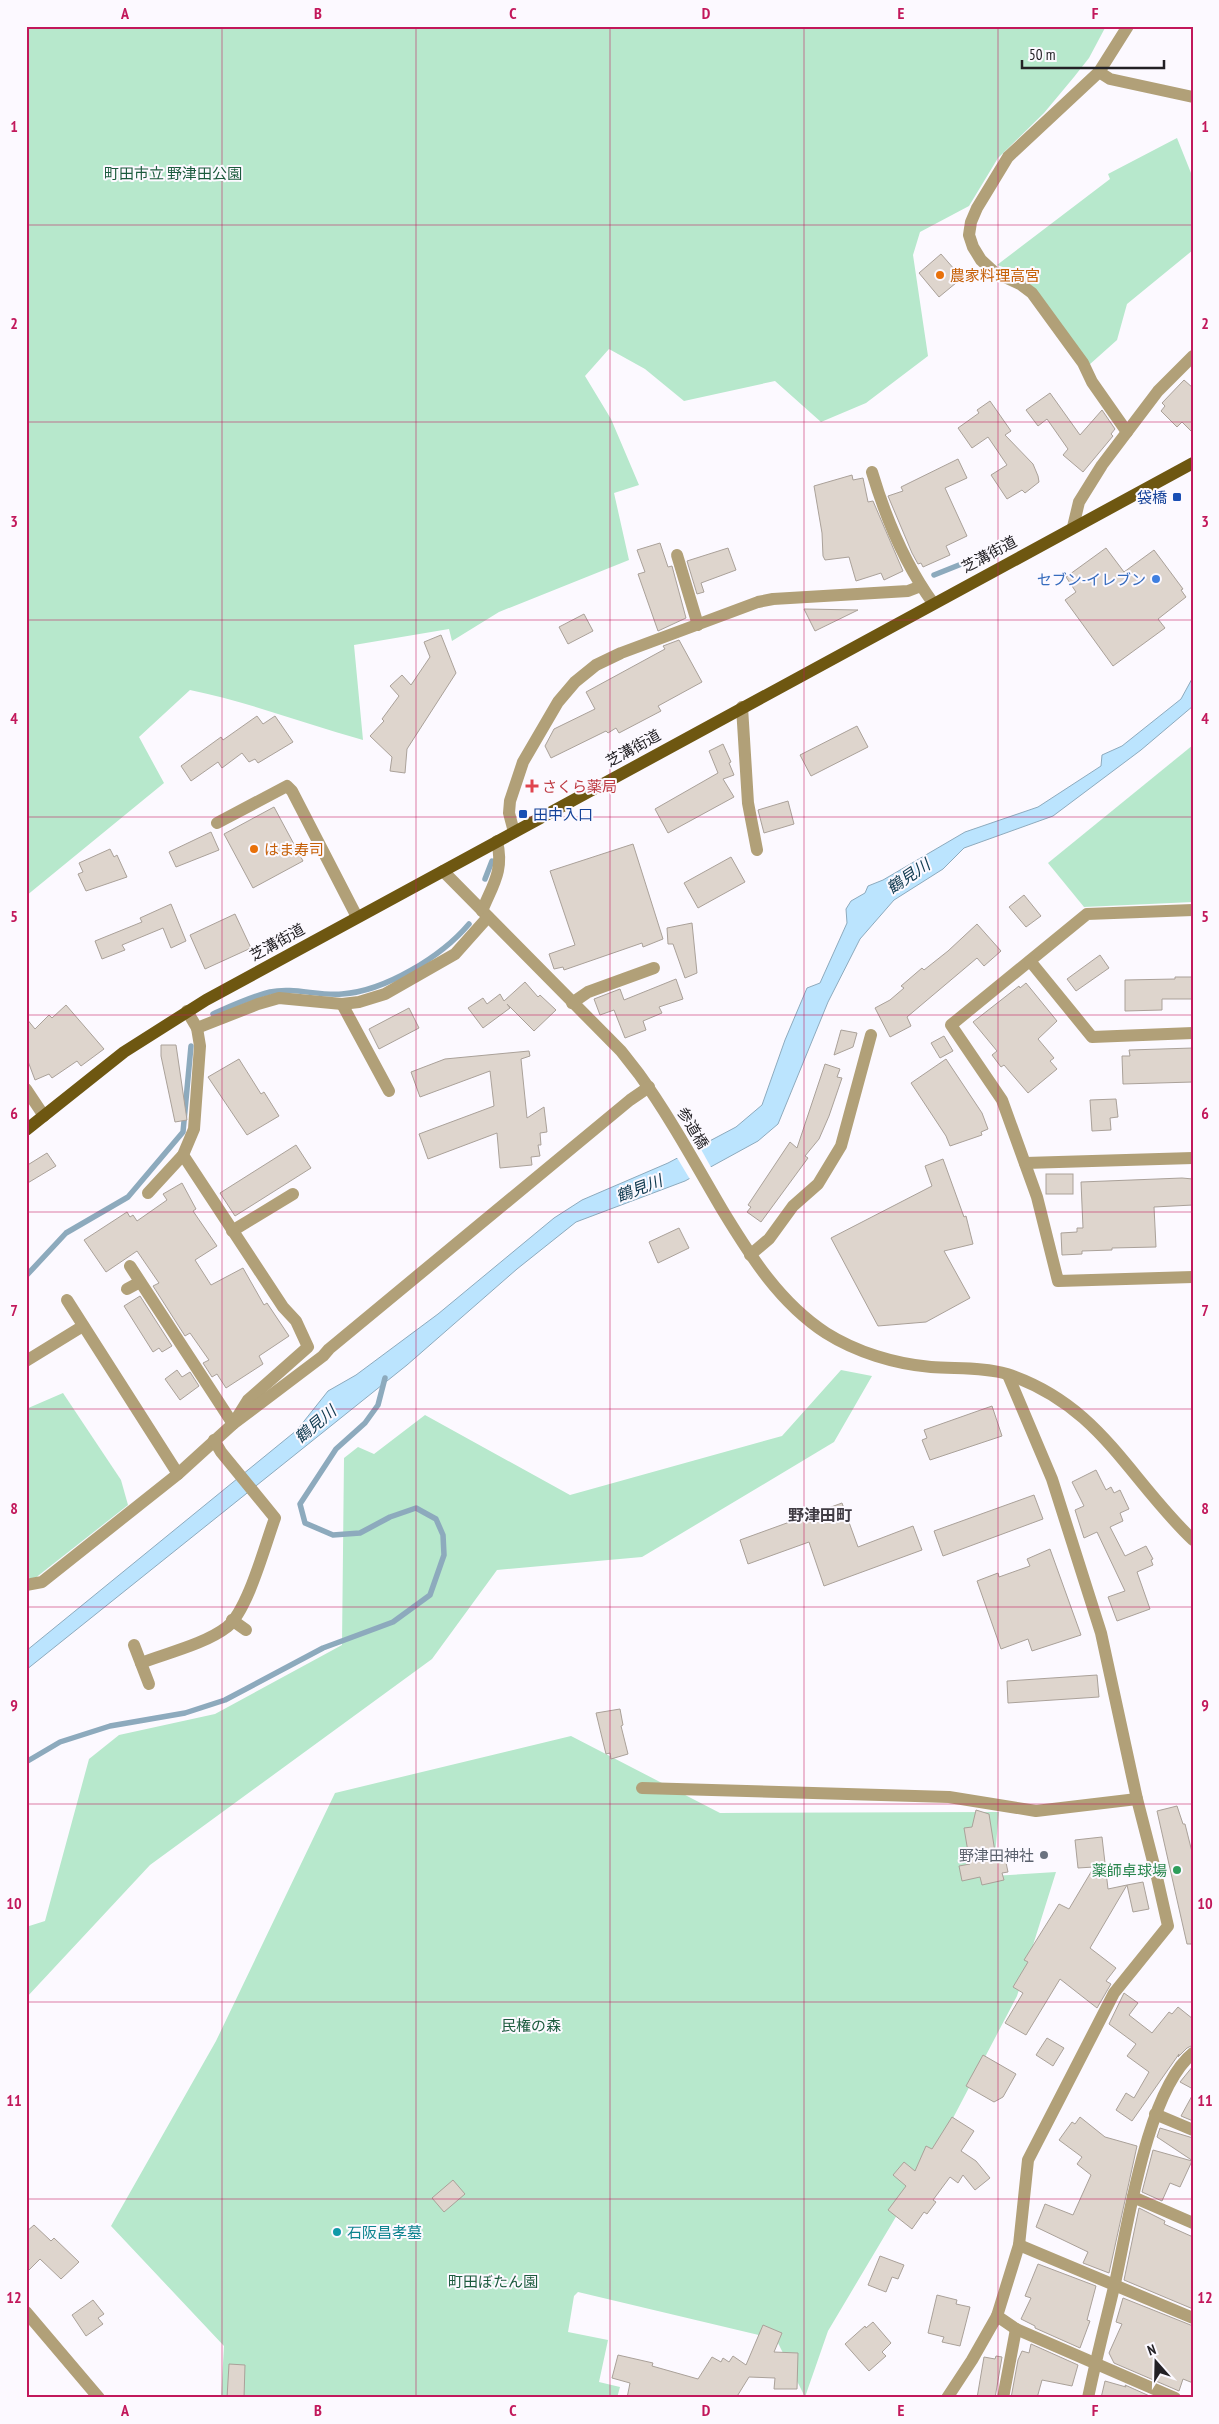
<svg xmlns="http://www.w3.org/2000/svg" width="1219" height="2424" viewBox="0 0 1219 2424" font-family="'PT Sans Narrow','Noto Sans JP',sans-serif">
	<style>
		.green { fill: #b7e8cc }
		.water { fill: #bbe4fe; stroke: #8daabd }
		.pier { fill: #fcf9ff }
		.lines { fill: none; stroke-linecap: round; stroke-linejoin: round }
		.stream { stroke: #8daabd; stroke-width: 5.5 }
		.building { fill: #ded5cd; stroke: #aaa199 }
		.minor { stroke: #b1a078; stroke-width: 12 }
		.major { stroke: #6e5711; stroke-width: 12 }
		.grid { fill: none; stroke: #c2185b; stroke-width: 1; stroke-opacity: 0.55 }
		.food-dot { fill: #e8710a; stroke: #fcf9ff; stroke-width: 2 }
		.transit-dot { fill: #1a4fb4; stroke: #fcf9ff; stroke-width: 2 }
		.shop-dot { fill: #3f7fe0; stroke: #fcf9ff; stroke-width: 2 }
		.health-dot { fill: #e0444e; stroke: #fcf9ff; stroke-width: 2 }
		.worship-dot { fill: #6b7280; stroke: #fcf9ff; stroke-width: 2 }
		.leisure-dot { fill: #2e9e5b; stroke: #fcf9ff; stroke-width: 2 }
		.culture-dot { fill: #0f9aa8; stroke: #fcf9ff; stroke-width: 2 }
		.labels { text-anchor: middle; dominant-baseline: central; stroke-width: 4; stroke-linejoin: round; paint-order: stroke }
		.park-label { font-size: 15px; fill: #1c5b3e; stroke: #fcf9ff }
		.food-label { font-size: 15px; fill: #c56008; stroke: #fcf9ff; text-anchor: start }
		.transit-label { font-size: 15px; fill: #164399; stroke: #fcf9ff; text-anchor: end }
		.street-label { font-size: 15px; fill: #232125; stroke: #fcf9ff }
		.shop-label { font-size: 15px; fill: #366cbe; stroke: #fcf9ff; text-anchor: end }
		.health-label { font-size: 15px; fill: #be3a42; stroke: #fcf9ff; text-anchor: start }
		.worship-label { font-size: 15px; fill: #5b616d; stroke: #fcf9ff; text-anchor: end }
		.leisure-label { font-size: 15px; fill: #27864d; stroke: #fcf9ff; text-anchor: end }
		.culture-label { font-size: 15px; fill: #0d838f; stroke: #fcf9ff; text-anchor: start }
		.water-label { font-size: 16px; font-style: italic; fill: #0e394f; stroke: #fcf9ff }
		.neighbourhood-label { font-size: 16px; font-weight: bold; fill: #3f3b43; stroke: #fcf9ff }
		.neatline { fill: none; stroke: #c2185b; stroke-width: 2 }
		.grid-label { font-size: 16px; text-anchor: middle; font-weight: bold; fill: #c2185b }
	</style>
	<rect width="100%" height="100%" fill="#fcf9ff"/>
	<g class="green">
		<path d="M26,26h1080l-17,32 -15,19 -30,36 -46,45 -29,48 -49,26 -7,23 15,101 -62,47 -45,19 -46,-41 -91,20 -39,-32 -36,-20 -24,27 26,43 28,66 -25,8 15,67 -130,52 -47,29 -3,-12 -95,16 9,95c-58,-16 -114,-38 -173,-50l-51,47 25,46 -138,113z"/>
		<polygon points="1177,138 1193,178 1193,250 1127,304 1117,340 1089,365 1033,287 1014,271 997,265 1110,179 1108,174"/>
		<polygon points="1193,745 1193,902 1084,907 1048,863"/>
		<polygon points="841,1370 872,1376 834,1442 642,1557 497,1570 432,1659 150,1865 26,1998 26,1927 45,1921 89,1759 119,1735 215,1714 342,1645 344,1458 358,1447 374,1454 425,1415 570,1495 782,1436"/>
		<polygon points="63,1393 121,1480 128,1505 34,1579 26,1577 26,1409"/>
		<polygon points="571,1736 720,1813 999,1812 993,1876 1056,1872 1017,1996 941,2141 828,2331 805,2397 776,2339 578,2292 574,2296 568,2332 608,2340 599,2382 620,2387 617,2398 221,2398 224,2346 111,2226 216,2041 335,1793"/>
	</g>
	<polygon class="water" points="1193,677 1193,706 1141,750 1053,816 964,848 943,869 894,900 860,939 828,1002 778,1124 758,1141 685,1181 576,1222 517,1269 407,1365 26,1670 26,1651 297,1430 328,1391 356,1375 438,1314 554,1218 582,1200 668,1163 736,1127 762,1105 785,1040 807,988 820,983 847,923 846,909 851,901 865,893 868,886 883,880 965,832 1038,807 1101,766 1102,755 1122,746 1181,699"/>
	<polygon class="pier" points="698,1144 712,1169 691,1181 676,1156"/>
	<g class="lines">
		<g class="stream">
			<polyline points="934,575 999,549"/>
			<polyline points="485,879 492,861"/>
			<path d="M213,1014c18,-8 37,-17 57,-22 23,-5 48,4 72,2 43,-3 99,-37 127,-70"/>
			<polyline points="26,1276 66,1233 128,1197 183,1132 191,1046"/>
			<polyline points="26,1762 60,1742 110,1726 185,1713 225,1700 323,1648 393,1622 430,1595 444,1555 443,1535 436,1519 416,1508 390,1517 360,1533 333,1535 305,1523 300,1504 336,1449 365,1423 378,1405 385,1378"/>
		</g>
	</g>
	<g class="building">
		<polygon points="941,254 962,278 939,297 919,273"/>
		<polygon points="1184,380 1193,388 1193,433 1182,422 1177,427 1161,411 1165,406 1162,403"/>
		<polygon points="1050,393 1080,435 1102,410 1115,429 1111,434 1113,436 1083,472 1063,455 1068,449 1047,419 1038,426 1026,410"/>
		<polygon points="990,401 1011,431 1005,435 1033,464 1038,476 1039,482 1025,493 1022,490 1007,499 991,475 1007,465 988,437 972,448 958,428 979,413 977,410"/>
		<polygon points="958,459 967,478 945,488 967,536 946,546 950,555 923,567 921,563 918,564 912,553 888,496 903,491 901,487"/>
		<polygon points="852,475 853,480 863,478 868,502 873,501 903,571 884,580 881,573 856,581 849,557 825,560 823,556 822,533 814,486"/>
		<polygon points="660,543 668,567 672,566 686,618 658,631 638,574 645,572 637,550"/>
		<polygon points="728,548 736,570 701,583 704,592 697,594 687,561"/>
		<polygon points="1106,548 1124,572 1154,550 1183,589 1181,590 1186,597 1158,619 1165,628 1113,666 1065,600 1076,592 1066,577"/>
		<polygon points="804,609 858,610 815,631"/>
		<polygon points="584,614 593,631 568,644 559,627"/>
		<polygon points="441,635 456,673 407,749 405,773 390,771 392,757 370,736 384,721 382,719 399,696 390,686 402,675 411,685 430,657 424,642"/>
		<polygon points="679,640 702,682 658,706 661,711 619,733 616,728 608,733 606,731 551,758 545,746 554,729 595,709 586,692 665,649 663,646"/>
		<polygon points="257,716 263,724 275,716 293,742 258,763 255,759 249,762 242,753 222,768 218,762 191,781 181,766 221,737 223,740"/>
		<polygon points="857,726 868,747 811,776 800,755"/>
		<polygon points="723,744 731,762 729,763 734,775 723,779 734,797 668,833 655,809 718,773 709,751"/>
		<polygon points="788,801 794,824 764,833 758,810"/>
		<polygon points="274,807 303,861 253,888 224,834"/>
		<polygon points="211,832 219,850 176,867 169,852"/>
		<polygon points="633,844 663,939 643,947 642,943 564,970 563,967 554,969 549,954 575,945 550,871"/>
		<polygon points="110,849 114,857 117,855 127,877 86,891 78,874 83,872 79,863"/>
		<polygon points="731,857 745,882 698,908 684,883"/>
		<polygon points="1024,895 1041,916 1026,927 1009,907"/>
		<polygon points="171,904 186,941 171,948 163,928 122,945 125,950 102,959 95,941 142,922 140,918"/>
		<polygon points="235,914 251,948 205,969 190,935"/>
		<polygon points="692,923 697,973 685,978 673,944 668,944 667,928"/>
		<polygon points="977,924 1001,951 984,966 977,958 907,1017 911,1026 890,1037 875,1008 890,1000 904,988 901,986 922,968 924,970 948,951"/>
		<polygon points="1100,955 1109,968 1076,991 1067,979"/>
		<polygon points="1175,977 1193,977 1193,999 1162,999 1162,1010 1125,1011 1125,980 1175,979"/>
		<polygon points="676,979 683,999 659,1007 662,1013 643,1021 646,1030 625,1038 614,1010 600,1015 594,999 620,989 624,1000"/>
		<polygon points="525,982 538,997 540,995 556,1010 534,1031 507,1004 510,1008 483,1028 468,1008 483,998 487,1004 500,994 504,1001"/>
		<polygon points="1026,983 1057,1021 1038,1039 1054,1058 1050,1061 1057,1069 1028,1093 1004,1065 1001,1067 992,1055 997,1051 973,1022 1019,986 1020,988"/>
		<polygon points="66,1005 104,1049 81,1066 77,1061 52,1078 49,1074 35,1080 26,1056 26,1018 35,1029 49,1015 52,1018"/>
		<polygon points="409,1008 419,1028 379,1049 369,1029"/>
		<polygon points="841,1030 857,1033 853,1047 834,1055"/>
		<polygon points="944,1036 953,1051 940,1058 931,1043"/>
		<polygon points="161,1045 176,1045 187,1120 175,1122 161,1056"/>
		<polygon points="1193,1048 1193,1082 1123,1084 1122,1056 1130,1056 1129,1050"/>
		<polygon points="529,1051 530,1056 521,1059 527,1118 544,1107 547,1132 540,1133 541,1145 538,1145 540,1156 531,1157 532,1165 500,1168 497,1133 428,1159 419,1134 494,1106 490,1071 420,1097 411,1072 445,1059"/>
		<polygon points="239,1059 261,1094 264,1092 279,1116 247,1135 208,1077"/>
		<polygon points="946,1059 982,1113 988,1129 981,1132 982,1135 950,1146 946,1136 911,1083"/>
		<polygon points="825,1064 840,1069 837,1077 842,1078 829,1116 819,1139 805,1156 808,1158 761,1222 747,1212 751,1207 748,1205 790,1142 797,1148"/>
		<polygon points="1116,1099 1118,1117 1110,1118 1111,1130 1092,1131 1090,1100"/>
		<polygon points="296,1145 311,1168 235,1216 220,1193"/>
		<polygon points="47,1153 56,1166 26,1184 26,1166"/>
		<polygon points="943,1159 964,1217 966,1216 973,1244 944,1251 970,1298 926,1322 878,1326 831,1238 932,1186 925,1166"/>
		<rect x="1046" y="1174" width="27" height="20"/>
		<polygon points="1182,1178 1193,1179 1193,1205 1154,1207 1156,1247 1112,1248 1112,1250 1082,1251 1082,1254 1062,1255 1061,1233 1077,1232 1077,1228 1083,1228 1081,1182"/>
		<polygon points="182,1183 196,1209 193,1211 217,1246 195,1260 211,1285 243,1268 264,1305 267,1303 289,1336 259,1356 263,1364 226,1388 217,1374 212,1377 203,1363 209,1360 190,1333 185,1336 153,1286 159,1283 137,1251 106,1272 84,1240 127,1212 130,1217 133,1215 137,1221 167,1200 163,1194"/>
		<polygon points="679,1228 689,1248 658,1263 649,1242"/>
		<polygon points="140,1296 172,1346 162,1352 159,1348 153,1352 124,1306"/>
		<polygon points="177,1370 182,1377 190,1372 199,1386 180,1400 165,1379"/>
		<polygon points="992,1406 1002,1436 930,1460 922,1440 927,1438 924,1430"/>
		<polygon points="1096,1470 1106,1490 1111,1487 1114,1493 1120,1490 1129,1509 1120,1513 1123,1521 1110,1527 1125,1556 1146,1546 1153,1559 1151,1560 1153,1565 1137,1572 1150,1609 1117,1621 1108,1597 1125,1591 1097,1532 1084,1538 1075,1510 1084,1506 1072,1482"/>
		<polygon points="1034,1495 1043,1519 943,1556 934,1531"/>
		<polygon points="842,1503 858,1547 913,1526 922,1550 824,1586 809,1542 748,1564 740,1540"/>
		<polygon points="1050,1549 1081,1635 1032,1651 1028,1639 1001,1649 977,1581 998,1573 999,1577 1030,1566 1027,1559"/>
		<polygon points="1097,1675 1099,1697 1008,1703 1007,1681"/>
		<polygon points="620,1709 623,1725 621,1726 628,1754 611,1759 610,1753 606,1754 596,1713"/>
		<polygon points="1177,1806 1183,1824 1185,1824 1193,1856 1193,1944 1187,1944 1157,1811"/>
		<polygon points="976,1810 989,1814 995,1852 1000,1851 1001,1858 1005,1858 1008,1872 1002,1873 1004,1880 982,1885 980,1877 962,1881 959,1866 970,1864 964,1828 972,1827"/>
		<polygon points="1102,1837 1108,1889 1127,1885 1090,1948 1116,1968 1106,1981 1111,1984 1097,2008 1060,1979 1026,2035 1005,2023 1023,1993 1013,1987 1028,1962 1024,1960 1059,1904 1069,1909 1094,1867 1078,1868 1075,1840"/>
		<polygon points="1143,1882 1149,1909 1133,1912 1127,1885"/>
		<polygon points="1124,1993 1138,2003 1129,2015 1152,2033 1169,2012 1172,2014 1178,2007 1193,2019 1193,2045 1187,2048 1178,2057 1179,2054 1132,2121 1116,2110 1126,2093 1134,2098 1149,2072 1127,2056 1136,2044 1109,2024"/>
		<polygon points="1047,2038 1064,2048 1053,2066 1036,2055"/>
		<polygon points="983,2055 1016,2074 1003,2097 994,2102 966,2086"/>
		<polygon points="1193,2066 1193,2089 1180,2082"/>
		<polygon points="1193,2094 1193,2121 1181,2116"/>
		<polygon points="952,2117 974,2131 961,2151 976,2161 990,2178 975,2190 963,2175 958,2183 950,2177 933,2200 936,2202 927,2214 924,2212 912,2229 888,2210 906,2186 893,2175 904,2162 915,2171 926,2146 932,2149"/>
		<polygon points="1080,2117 1105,2137 1137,2146 1109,2273 1083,2263 1088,2252 1036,2227 1045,2204 1073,2215 1091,2175 1077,2164 1082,2157 1059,2140 1072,2122 1075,2124"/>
		<polygon points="1160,2128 1193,2138 1193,2161 1157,2137"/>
		<polygon points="1153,2150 1192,2161 1180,2187 1170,2183 1162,2201 1142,2192"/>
		<polygon points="453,2180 465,2194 444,2212 432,2198"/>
		<polygon points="1139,2208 1165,2221 1164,2224 1193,2237 1193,2309 1124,2280"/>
		<polygon points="34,2225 51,2241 54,2238 79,2262 61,2279 40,2259 26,2273 26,2232"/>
		<polygon points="880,2256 904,2265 898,2279 892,2277 886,2292 868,2285"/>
		<polygon points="1038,2264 1096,2286 1087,2320 1090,2321 1080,2348 1035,2328 1035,2326 1021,2319 1031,2298 1025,2296"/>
		<polygon points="937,2295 957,2300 956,2304 970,2307 960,2346 942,2342 944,2337 928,2333"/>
		<polygon points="1123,2298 1193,2326 1193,2383 1183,2379 1179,2391 1114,2363 1109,2353 1122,2324 1116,2322"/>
		<polygon points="93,2300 104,2314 98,2318 103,2324 86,2336 72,2315"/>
		<polygon points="873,2322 891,2343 882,2352 886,2356 869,2371 845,2344 865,2326 866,2328"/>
		<polygon points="763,2325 782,2333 774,2352 798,2353 797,2389 774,2389 775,2378 749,2377 736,2398 627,2398 630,2383 612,2378 618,2355 653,2363 652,2366 698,2379 712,2357 721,2362 723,2358 729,2362 733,2356 746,2365"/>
		<polygon points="1031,2344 1078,2365 1072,2386 1042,2380 1037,2398 1011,2398 1018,2360 1022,2351 1029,2353"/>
		<polygon points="996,2356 1002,2357 995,2398 977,2398 984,2357 995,2359"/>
		<polygon points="229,2364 245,2365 244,2398 227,2398"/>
		<polygon points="1105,2381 1126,2387 1125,2385 1154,2398 1101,2398"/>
	</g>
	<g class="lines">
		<g class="minor">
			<polyline points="1099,72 1110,79 1193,97"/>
			<polyline points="1127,432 1092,382 1083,363 1032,293 1020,284 994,272 981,260 973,247 969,235 971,222 977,208 1008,157 1099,72 1128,26"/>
			<path d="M872,472c14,47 32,91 61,131"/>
			<polyline points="1073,527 1079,502 1102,465 1158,391 1193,356"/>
			<polyline points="677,555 698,625"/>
			<polyline points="742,707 748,803 757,850"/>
			<polyline points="217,823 287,786 292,791 357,917"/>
			<polyline points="514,832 509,813 510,801 523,762 558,702 575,682 596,665 621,653 758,602 773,599 908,591 921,586"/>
			<path d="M443,871l178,180 18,23c31,43 57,91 84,137 28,46 57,92 103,122 30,19 69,31 105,34 24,2 53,0 76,7 93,31 120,103 186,166"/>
			<polyline points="1193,910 1087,914 951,1025 1002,1100 1037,1197 1058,1281 1193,1277"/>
			<path d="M482,911c11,-27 22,-40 15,-70"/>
			<polyline points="1030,961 1092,1037 1193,1033"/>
			<polyline points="572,1003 588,992 654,968"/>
			<polyline points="342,1004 389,1091"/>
			<polyline points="197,1028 258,1004 279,998 342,1004 359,1002 385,994 455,954 488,917"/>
			<polyline points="26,1089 44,1116"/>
			<polyline points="1025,1163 1193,1158"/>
			<polyline points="148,1193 183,1155 194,1129 200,1046 197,1028 187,1011"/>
			<polyline points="232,1231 293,1194"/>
			<polyline points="750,1255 769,1239 793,1206 818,1184 841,1146 871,1035"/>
			<polyline points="130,1266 233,1424 248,1400 308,1347 296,1321 283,1307 183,1155"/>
			<polyline points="127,1289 140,1282"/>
			<polyline points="67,1300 178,1474"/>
			<polyline points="26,1361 83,1326"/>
			<polyline points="26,1585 42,1582 178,1474 233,1424 323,1356 329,1349 630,1100 649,1087"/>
			<polyline points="232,1620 246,1630"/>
			<polyline points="134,1645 149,1684"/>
			<path d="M141,1663c26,-10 64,-19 86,-36 21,-17 38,-82 48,-109l-54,-66 -7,-12"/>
			<polyline points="642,1788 949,1797 1036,1811 1137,1799"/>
			<polyline points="1155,2114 1193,2130"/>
			<polyline points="1133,2197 1193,2223"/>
			<polyline points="1019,2245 1193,2318"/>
			<polyline points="26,2312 99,2398"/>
			<polyline points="997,2316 1016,2329 1175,2398"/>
			<polyline points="947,2398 972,2360 997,2316 1019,2245 1028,2160 1114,1993 1168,1926 1156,1873 1137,1799 1101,1633 1052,1479 1008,1375"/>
			<polyline points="1003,2398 1016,2329"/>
			<path d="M1088,2398c8,-39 18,-77 27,-115 13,-58 32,-193 78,-230"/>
		</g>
		<polyline class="major" points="26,1130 124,1052 206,1000 1193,463"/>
	</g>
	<path class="grid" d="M222,26v2372M416,26v2372M610,26v2372M804,26v2372M998,26v2372M26,225h1167M26,422h1167M26,620h1167M26,817h1167M26,1015h1167M26,1212h1167M26,1409h1167M26,1607h1167M26,1804h1167M26,2002h1167M26,2199h1167"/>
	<g class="food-dot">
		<circle cx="940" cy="275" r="5"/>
		<circle cx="254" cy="849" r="5"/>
	</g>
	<g class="transit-dot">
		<rect x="1172" y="492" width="10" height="10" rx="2.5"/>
		<rect x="518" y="809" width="10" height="10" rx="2.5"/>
	</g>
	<circle class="shop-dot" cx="1156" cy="579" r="5"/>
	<path class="health-dot" d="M529.5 778.5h5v5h5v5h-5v5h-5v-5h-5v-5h5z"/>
	<circle class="worship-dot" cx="1044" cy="1855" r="5"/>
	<circle class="leisure-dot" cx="1177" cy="1870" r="5"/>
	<circle class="culture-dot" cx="337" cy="2232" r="5"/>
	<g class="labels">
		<g class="park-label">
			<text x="173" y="173">町田市立 野津田公園</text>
			<text x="531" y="2025">民権の森</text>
			<text x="493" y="2281">町田ぼたん園</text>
		</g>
		<g class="food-label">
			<text x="950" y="275">農家料理高宮</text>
			<text x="264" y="849">はま寿司</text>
		</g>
		<g class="transit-label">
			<text x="1167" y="497">袋橋</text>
			<text x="533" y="814" text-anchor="start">田中入口</text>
		</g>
		<g class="street-label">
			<text transform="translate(989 554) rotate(-28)">芝溝街道</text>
			<text transform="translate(633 748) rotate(-29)">芝溝街道</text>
			<text transform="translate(277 942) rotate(-29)">芝溝街道</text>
			<text transform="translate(693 1128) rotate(59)">参道橋</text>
		</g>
		<g class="shop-label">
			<text x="1146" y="579">セブン-イレブン</text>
		</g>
		<g class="health-label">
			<text x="542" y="786">さくら薬局</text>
		</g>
		<g class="worship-label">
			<text x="1034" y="1855">野津田神社</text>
		</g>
		<g class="leisure-label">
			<text x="1167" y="1870">薬師卓球場</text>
		</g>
		<g class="culture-label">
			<text x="347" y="2232">石阪昌孝墓</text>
		</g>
		<g class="water-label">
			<text transform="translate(908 876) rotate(-34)">鶴見川</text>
			<text transform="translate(639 1188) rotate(-21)">鶴見川</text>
			<text transform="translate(315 1424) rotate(-40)">鶴見川</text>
		</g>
		<g class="neighbourhood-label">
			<text x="820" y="1515">野津田町</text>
		</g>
	</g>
	<rect width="1219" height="2424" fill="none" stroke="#fcf9ff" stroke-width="55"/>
	<g transform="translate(1156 2362) rotate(340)" stroke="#fcf9ff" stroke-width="4" paint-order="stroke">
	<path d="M0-4L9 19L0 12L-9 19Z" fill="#232125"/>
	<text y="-8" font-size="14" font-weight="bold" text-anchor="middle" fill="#232125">N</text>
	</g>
	<path d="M1022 60v8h142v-8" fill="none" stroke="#232125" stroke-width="2.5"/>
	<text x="1029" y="60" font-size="15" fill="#232125" stroke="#fcf9ff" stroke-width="4" paint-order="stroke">50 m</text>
	<rect x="28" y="28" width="1164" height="2368" class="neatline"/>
	<g class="grid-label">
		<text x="125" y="19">A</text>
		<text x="318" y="19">B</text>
		<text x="513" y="19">C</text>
		<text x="706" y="19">D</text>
		<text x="901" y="19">E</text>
		<text x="1095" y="19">F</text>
		<text x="14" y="132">1</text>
		<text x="1205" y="132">1</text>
		<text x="14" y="329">2</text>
		<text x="1205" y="329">2</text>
		<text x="14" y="527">3</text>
		<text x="1205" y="527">3</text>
		<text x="14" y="724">4</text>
		<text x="1205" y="724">4</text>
		<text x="14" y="922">5</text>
		<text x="1205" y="922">5</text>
		<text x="14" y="1119">6</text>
		<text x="1205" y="1119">6</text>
		<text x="14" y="1316">7</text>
		<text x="1205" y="1316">7</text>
		<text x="14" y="1514">8</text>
		<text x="1205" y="1514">8</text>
		<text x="14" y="1711">9</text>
		<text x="1205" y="1711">9</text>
		<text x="14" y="1909">10</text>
		<text x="1205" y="1909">10</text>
		<text x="14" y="2106">11</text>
		<text x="1205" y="2106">11</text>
		<text x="14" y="2303">12</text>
		<text x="1205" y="2303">12</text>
		<text x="125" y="2416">A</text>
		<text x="318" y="2416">B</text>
		<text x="513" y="2416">C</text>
		<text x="706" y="2416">D</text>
		<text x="901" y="2416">E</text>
		<text x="1095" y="2416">F</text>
	</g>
</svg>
